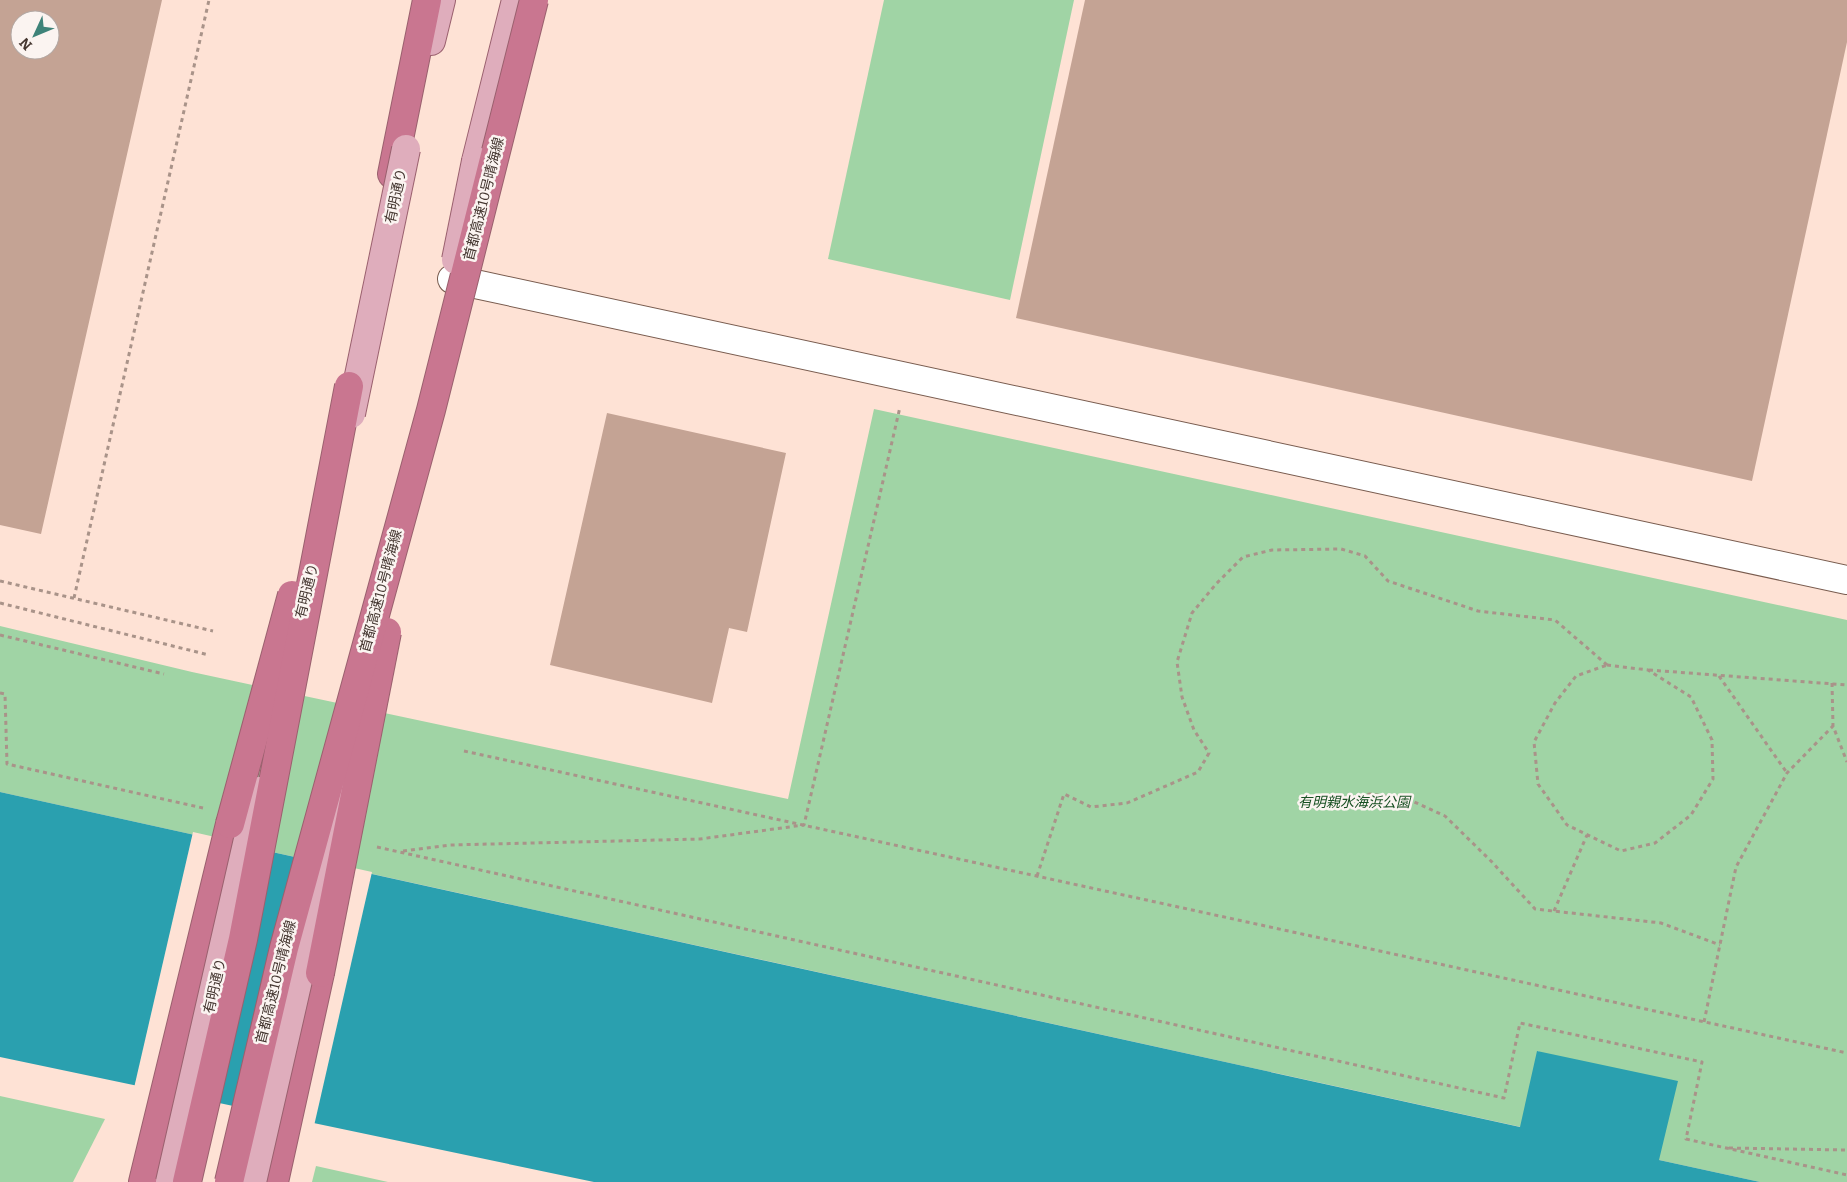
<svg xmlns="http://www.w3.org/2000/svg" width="1847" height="1182" viewBox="0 0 1847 1182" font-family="Bitter,'Noto Sans JP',serif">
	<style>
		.green { fill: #a0d4a5 }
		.water { fill: #2aa0af }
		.pier { fill: #fee2d5 }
		.building { fill: #c4a394; fill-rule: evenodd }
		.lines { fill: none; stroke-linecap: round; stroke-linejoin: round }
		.tertiary-casing { stroke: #795c4f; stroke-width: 30 }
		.primary-casing { stroke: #9a606e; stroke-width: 30 }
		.motorway-casing { stroke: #9a606e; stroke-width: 30 }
		.path { stroke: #a99389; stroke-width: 3; stroke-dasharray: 4 4; stroke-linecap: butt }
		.tertiary { stroke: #fff; stroke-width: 28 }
		.primary { stroke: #dfadbc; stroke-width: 28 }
		.motorway { stroke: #c97690; stroke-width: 28 }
		.primary-bridge-casing { stroke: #9a606e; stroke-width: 30; stroke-linecap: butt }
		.motorway-bridge-casing { stroke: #9a606e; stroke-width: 30; stroke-linecap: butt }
		.primary-bridge { stroke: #dfadbc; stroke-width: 28 }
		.motorway-bridge { stroke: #c97690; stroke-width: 28 }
		.labels { text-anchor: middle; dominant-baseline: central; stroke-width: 5; stroke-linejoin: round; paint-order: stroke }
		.street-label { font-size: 14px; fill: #443630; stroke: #fbf4f1 }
		.park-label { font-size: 14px; font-style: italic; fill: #185023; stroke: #fbf4f1 }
	</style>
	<rect width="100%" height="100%" fill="#fee2d5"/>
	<g class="green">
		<polygon points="884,0 1074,0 1010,300 828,259"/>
		<polygon points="874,409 1847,620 1847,1182 1760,1182 1659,1160 1538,1051 1521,1127 0,792 0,626 192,672 788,799"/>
		<polygon points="0,1096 105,1119 73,1182 0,1182"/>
		<polygon points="316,1166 388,1182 312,1182"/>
	</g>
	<polygon class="water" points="0,792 1520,1127 1537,1051 1678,1081 1659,1160 1760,1182 594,1182 0,1057"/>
	<g class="pier">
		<polygon points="193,832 272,850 215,1105 134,1088"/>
		<polygon points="295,855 372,872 314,1126 235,1109"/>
	</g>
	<g class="building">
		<path d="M0,0h162l-121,534 -41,-9zM20,20h30v30h-30z"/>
		<polygon points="1085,0 1847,0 1847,42 1752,481 1016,318"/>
		<polygon points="607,413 786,453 747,632 729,628 712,703 550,665"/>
	</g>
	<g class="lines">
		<g class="tertiary-casing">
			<polyline id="tertiary" points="452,279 1847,580"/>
		</g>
		<g class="primary-casing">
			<g id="primary">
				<polyline points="431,41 441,0"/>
				<polyline points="476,161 516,0"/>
			</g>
		</g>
		<g class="motorway-casing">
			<g id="motorway">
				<polyline points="392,174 427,0"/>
				<polyline points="143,1182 230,824"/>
				<polyline points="274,1182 320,973"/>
			</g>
		</g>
		<g class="path">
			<polyline points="0,581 213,631"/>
			<polyline points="74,598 209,0"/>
			<polyline points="0,603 209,655"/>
			<polyline points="0,635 164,674"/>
			<polygon points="1607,665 1648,670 1691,697 1712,740 1713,779 1691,815 1655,843 1621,851 1567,825 1538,784 1534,742 1555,703 1576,676"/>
			<polyline points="1649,670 1847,685"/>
			<polyline points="1719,676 1787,773"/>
			<polyline points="1832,683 1833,726 1847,762"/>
			<polyline points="0,693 5,694 7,764 203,808"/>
			<polyline points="464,751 1847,1053"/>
			<polyline points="1328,801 1370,794 1410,800 1445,816 1491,861 1535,909 1661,923 1720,945"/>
			<polyline points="377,847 1504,1098 1520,1023 1702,1062 1686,1139 1847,1175"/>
			<polyline points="403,851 450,845 700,839 804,825 900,407"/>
			<polyline points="1037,876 1064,794 1091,807 1127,803 1198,772 1209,753 1194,730 1182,697 1177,662 1192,613 1216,584 1243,557 1272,550 1341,549 1365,556 1388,581 1478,611 1555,620 1607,665"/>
			<polyline points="1554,911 1587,835"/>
			<polyline points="1704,1022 1736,867 1787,773 1833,726"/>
			<polyline points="1729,1148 1847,1150"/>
		</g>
		<use href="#tertiary" class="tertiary"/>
		<use href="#primary" class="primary"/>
		<use href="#motorway" class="motorway"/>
		<g class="primary-bridge-casing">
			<g id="primary-bridge">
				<polyline points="456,260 476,161"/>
				<polyline points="351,414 406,149"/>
				<polyline points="170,1182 259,791"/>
				<polyline points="252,1182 350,752"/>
			</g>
		</g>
		<g class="motorway-bridge-casing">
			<g id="motorway-bridge">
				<polyline points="230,824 292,595"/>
				<polyline points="320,973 387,632"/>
				<polyline points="187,1182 243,939 349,386"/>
				<polyline points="229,1182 284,948 431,410 534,0"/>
			</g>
		</g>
		<use href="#primary-bridge" class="primary-bridge"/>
		<use href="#motorway-bridge" class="motorway-bridge"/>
	</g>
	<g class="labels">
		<g class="street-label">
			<text transform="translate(396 196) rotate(-78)">有明通り</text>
			<text transform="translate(484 199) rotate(-76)">首都高速10号晴海線</text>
			<text transform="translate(307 591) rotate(-76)">有明通り</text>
			<text transform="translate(381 591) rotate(-75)">首都高速10号晴海線</text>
			<text transform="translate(276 982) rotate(-76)">首都高速10号晴海線</text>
			<text transform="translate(215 986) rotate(-77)">有明通り</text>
		</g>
		<g class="park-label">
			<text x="1354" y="802">有明親水海浜公園</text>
		</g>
	</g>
	<g transform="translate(35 35) rotate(226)"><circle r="24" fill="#fbf4f1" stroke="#b2a8a4"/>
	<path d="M0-4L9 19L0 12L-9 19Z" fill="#3e8379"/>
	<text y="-8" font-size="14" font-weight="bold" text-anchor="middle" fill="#443630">N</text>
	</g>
</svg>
